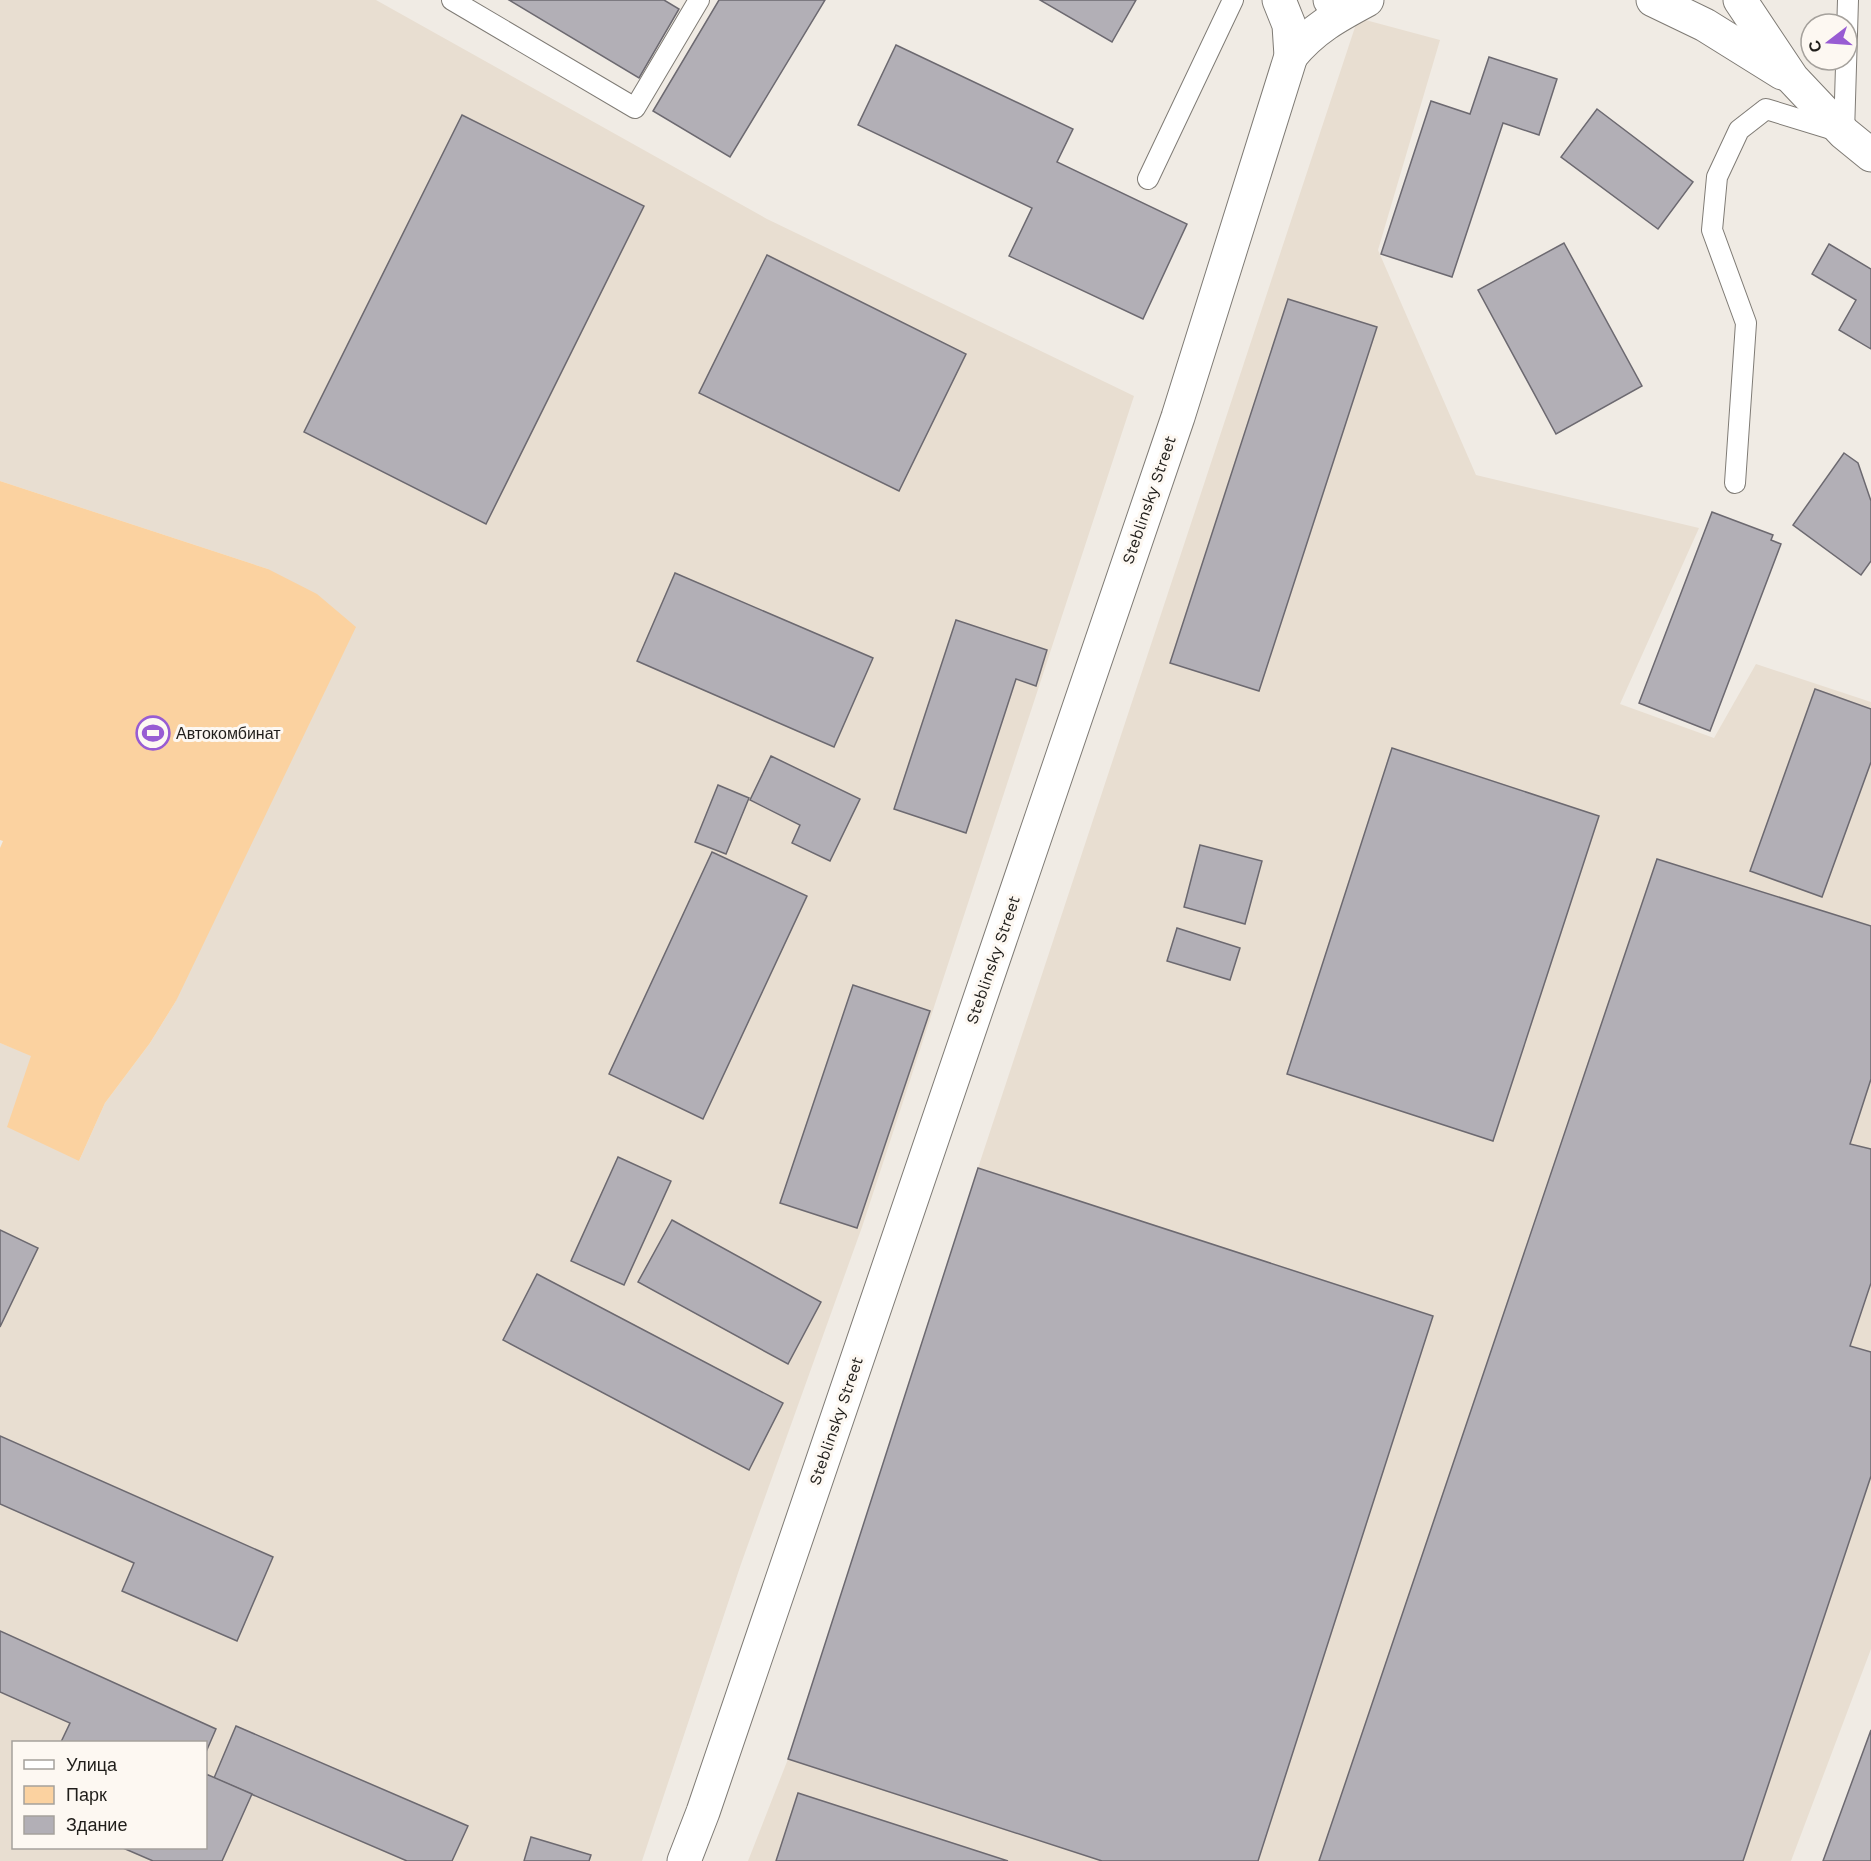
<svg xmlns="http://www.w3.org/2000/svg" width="1871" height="1861" viewBox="0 0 1871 1861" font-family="'Work Sans',sans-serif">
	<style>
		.built { fill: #e8ded1; fill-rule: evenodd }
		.green { fill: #fbd2a0 }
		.building { fill: #b2afb6; stroke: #6c6970; stroke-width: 1.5 }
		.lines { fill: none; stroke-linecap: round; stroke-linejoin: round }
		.service-casing { stroke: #7f7b75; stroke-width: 22 }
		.minor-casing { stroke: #7f7b75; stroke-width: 35 }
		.tertiary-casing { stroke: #7f7b75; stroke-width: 35 }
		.service { stroke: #fff; stroke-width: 20 }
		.minor { stroke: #fff; stroke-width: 33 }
		.tertiary { stroke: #fff; stroke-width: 33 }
		.labels { text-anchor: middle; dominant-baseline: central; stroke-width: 6; stroke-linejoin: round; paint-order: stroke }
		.street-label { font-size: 16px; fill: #201e1b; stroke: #fdf8f2 }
		.poi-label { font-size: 16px; fill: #201e1b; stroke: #fdf8f2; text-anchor: start }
	</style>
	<rect width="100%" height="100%" fill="#f0ebe4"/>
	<g class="built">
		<path d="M0,0h376l391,219 367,177 -272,831 -121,337 -99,297h-642v-818l31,12 48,106 26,-58 45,-60 26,-42 92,-432 -268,-88zM14,1742h192v106h-192z"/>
		<polygon points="1358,18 1440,40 1378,250 1476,475 1699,528 1620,704 1714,738 1756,664 1871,702 1871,1649 1791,1861 748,1861 788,1759 978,1168"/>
	</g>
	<polygon class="green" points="0,481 268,569 317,594 356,627 176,1001 150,1043 105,1103 79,1161 7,1127 31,1056 0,1043 0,848 3,841 0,840"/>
	<g class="building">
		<polygon points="509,0 664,0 679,9 639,78"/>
		<polygon points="719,0 825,0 730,157 653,111"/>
		<polygon points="1040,0 1136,0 1112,42"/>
		<polygon points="896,45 1073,129 1057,162 1187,224 1143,319 1009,256 1032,208 858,125"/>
		<polygon points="1489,57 1557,79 1539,135 1503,123 1452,277 1381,254 1431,101 1470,114"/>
		<polygon points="1597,109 1693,182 1658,229 1561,157"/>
		<polygon points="462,115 644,206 486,524 304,432"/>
		<polygon points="1564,243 1642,386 1556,434 1478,290"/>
		<polygon points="1829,244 1871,269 1871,349 1839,330 1856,300 1812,274"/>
		<polygon points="767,255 966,354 899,491 699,393"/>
		<polygon points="1288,299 1377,327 1259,691 1170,663"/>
		<polygon points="1844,453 1858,463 1871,501 1871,561 1861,575 1793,525"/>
		<polygon points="1712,512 1773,535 1771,540 1781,544 1710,731 1639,703"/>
		<polygon points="675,573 873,658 834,747 637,661"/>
		<polygon points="956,620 1047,650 1036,686 1016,679 966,833 894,809"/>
		<polygon points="1815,689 1871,709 1871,762 1822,897 1750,871"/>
		<polygon points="1392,748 1599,816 1493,1141 1287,1074"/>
		<polygon points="771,756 860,799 830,861 792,843 800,825 750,800"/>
		<polygon points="718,785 749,798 726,854 695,842"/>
		<polygon points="1200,845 1262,861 1245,924 1184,907"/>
		<polygon points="712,852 807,896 703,1119 609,1074"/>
		<polygon points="1657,859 1871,926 1871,1079 1850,1144 1871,1149 1871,1283 1850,1346 1871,1352 1871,1476 1743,1861 1319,1861"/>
		<polygon points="1177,928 1240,948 1230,980 1167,961"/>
		<polygon points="853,985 930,1011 857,1228 780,1203"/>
		<polygon points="618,1157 671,1181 624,1285 571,1261"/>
		<polygon points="978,1168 1433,1316 1258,1861 1102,1861 788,1759"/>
		<polygon points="672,1220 821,1302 788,1364 638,1282"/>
		<polygon points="0,1230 38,1248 0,1327"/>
		<polygon points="537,1274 783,1403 749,1470 503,1340"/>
		<polygon points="0,1436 273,1557 237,1641 122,1591 134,1563 0,1504"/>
		<polygon points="0,1631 216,1729 206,1752 206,1742 61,1742 70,1723 0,1692"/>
		<polygon points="236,1726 468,1826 452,1861 407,1861 214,1778"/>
		<polygon points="1871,1730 1871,1861 1823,1861"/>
		<polygon points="206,1774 252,1794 222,1861 153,1861 123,1848 206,1848"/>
		<polygon points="798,1793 1008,1861 776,1861"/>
		<polygon points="531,1837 591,1855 589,1861 524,1861"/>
	</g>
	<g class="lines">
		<g class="service-casing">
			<g id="service">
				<polyline points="452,0 635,108 699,0"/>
				<polyline points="1148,179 1233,0"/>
				<polyline points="1735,483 1746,323 1712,230 1717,177 1739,130 1766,109 1844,133 1848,0"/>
			</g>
		</g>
		<g class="minor-casing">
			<g id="minor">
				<path d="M1291,56c22,-27 46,-40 76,-56"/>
				<polyline points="684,1861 703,1812 1178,417 1291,56 1289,25 1279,0"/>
			</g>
		</g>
		<g class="tertiary-casing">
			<g id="tertiary">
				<polyline points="1330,0 1339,0"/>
				<polyline points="1653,0 1705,25 1782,73"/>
				<polyline points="1740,0 1792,78 1844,133 1871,155"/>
			</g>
		</g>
		<use href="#service" class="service"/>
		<use href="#minor" class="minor"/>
		<use href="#tertiary" class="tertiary"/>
	</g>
	<defs>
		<g id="stadium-ring" transform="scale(1.725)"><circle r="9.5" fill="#fdf8f2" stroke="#985cd3" stroke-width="1.5"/><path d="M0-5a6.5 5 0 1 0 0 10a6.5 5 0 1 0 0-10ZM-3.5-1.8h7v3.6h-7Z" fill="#985cd3"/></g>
	</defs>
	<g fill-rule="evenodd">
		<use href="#stadium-ring" x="153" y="733"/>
	</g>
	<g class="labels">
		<g class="street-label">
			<text transform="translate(1149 500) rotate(-71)">Steblinsky Street</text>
			<text transform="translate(993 960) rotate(-71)">Steblinsky Street</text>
			<text transform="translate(836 1421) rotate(-71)">Steblinsky Street</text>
		</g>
		<g class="poi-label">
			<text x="176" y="733">Автокомбинат</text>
		</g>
	</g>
	<rect x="12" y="1741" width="195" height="108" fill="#fdf8f2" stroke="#a5a19c" stroke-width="1.5"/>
	<rect x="24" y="1760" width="30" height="9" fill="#ffffff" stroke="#a5a19c" stroke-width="1.5"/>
	<text x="66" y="1771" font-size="18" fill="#201e1b">Улица</text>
	<rect x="24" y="1786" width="30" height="18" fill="#fbd2a0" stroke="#a5a19c" stroke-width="1.5"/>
	<text x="66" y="1801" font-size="18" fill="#201e1b">Парк</text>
	<rect x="24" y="1816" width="30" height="18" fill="#b2afb6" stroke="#a5a19c" stroke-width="1.5"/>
	<text x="66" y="1831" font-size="18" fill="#201e1b">Здание</text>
	<g transform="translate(1829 42) rotate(253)"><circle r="28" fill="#fdf8f2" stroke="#a5a19c" stroke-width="1.5"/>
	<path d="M0-4.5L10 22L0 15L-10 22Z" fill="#985cd3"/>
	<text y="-9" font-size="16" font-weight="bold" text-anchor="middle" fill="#201e1b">С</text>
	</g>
</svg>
